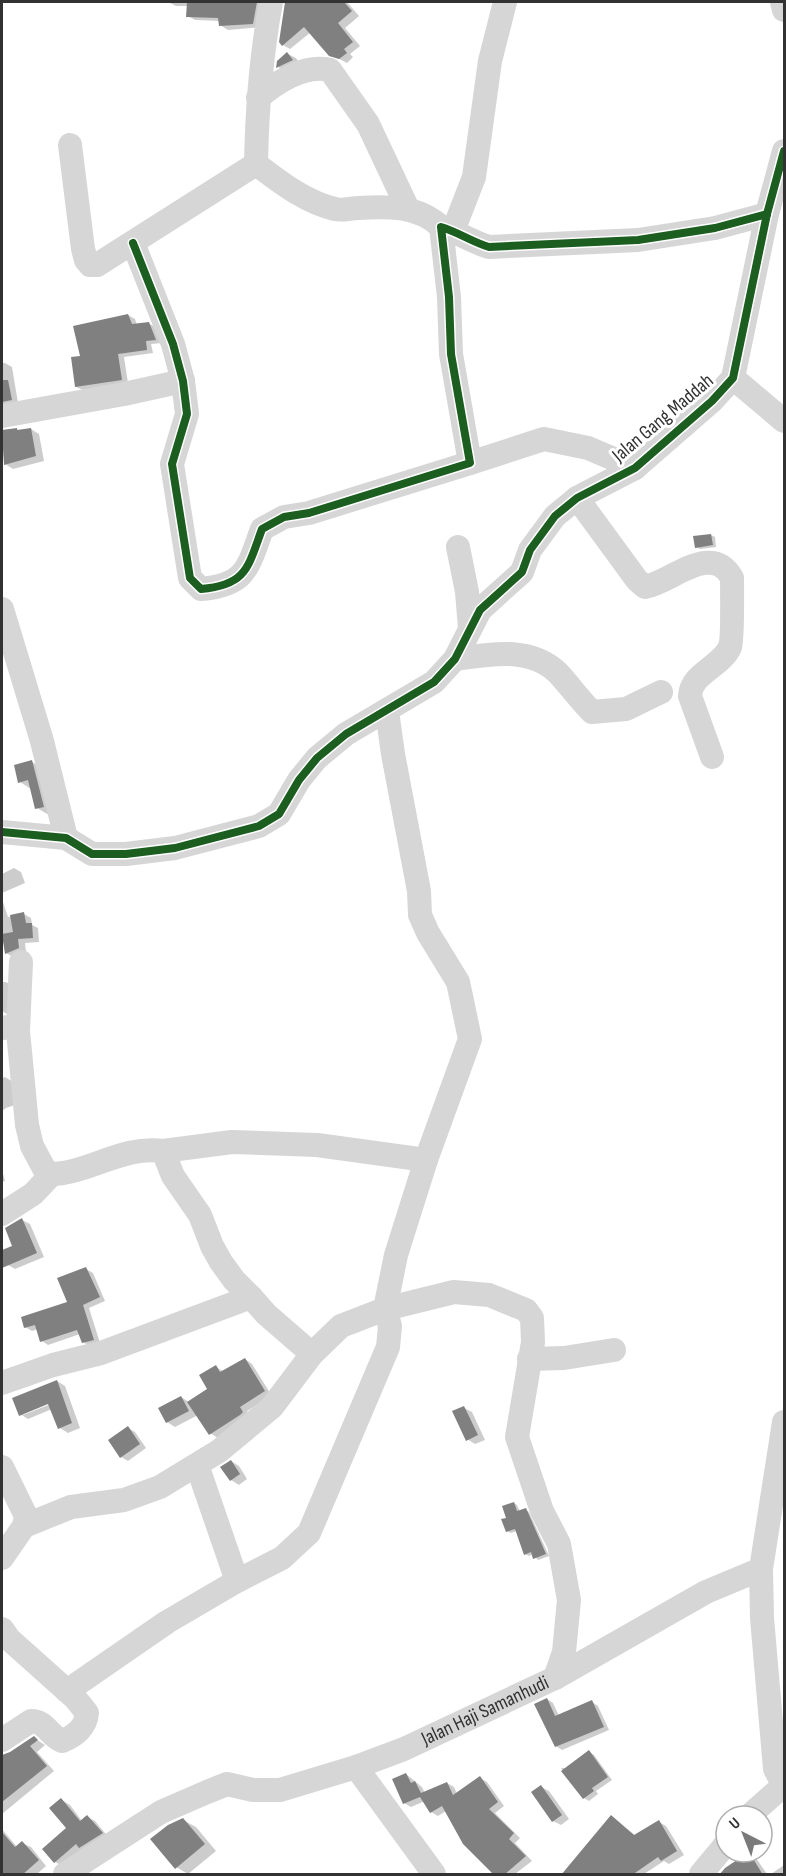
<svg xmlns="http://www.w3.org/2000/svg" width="786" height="1876" viewBox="0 0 786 1876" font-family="'Sofia Sans Condensed',sans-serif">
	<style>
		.shadow { fill: #0003; fill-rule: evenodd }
		.building { fill: #808080 }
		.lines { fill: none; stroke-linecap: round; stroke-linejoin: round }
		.minor { stroke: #d6d6d6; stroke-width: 24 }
		.cycleway-casing { stroke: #fff; stroke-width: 11 }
		.cycleway { stroke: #1b5e20; stroke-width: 8 }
		.labels { text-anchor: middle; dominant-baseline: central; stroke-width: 6; stroke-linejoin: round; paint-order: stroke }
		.street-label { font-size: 20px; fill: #323232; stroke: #fff }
	</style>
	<rect width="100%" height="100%" fill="#fff"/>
	<g class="shadow">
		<polygon points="168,2 266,2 260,27 228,30 220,25 220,21 195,20 188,16 187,6 176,6"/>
		<polygon points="286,2 327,2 329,3 331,2 347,2 359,16 345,28 360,46 350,54 353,57 347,63 330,54 311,32 290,49 283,45 281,42"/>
		<polygon points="288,54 296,58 300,64 285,71 278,67"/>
		<polygon points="128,315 135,319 137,325 148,323 155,327 162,343 151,344 153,353 124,357 128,383 83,390 76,387 82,358"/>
		<polygon points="2,363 5,363 12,367 18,403 2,408"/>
		<polygon points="17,429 20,431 31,429 39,434 44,461 13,469 5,464 2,445 2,430"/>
		<polygon points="711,535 715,537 716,547 700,549 696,547"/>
		<polygon points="32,762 44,769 49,815 37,808 31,789 20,782"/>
		<polygon points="14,868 21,872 25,883 2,893 2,874"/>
		<polygon points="2,899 8,917 24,914 31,918 32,925 38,928 39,942 25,943 26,952 13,957 6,953 5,943 2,944"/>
		<polygon points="2,982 6,982 14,987 7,1014 2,1011"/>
		<polygon points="5,1077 13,1082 18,1104 6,1108 2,1111 2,1078"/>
		<polygon points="2,1170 5,1181 2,1182"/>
		<polygon points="22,1220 30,1224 44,1257 15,1269 8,1265"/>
		<polygon points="86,1269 93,1273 105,1301 89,1308 100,1343 89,1346 83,1342 80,1334 48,1345 42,1341 38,1329 32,1331 25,1327 69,1303"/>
		<polygon points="245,1359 252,1364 272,1396 247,1411 250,1417 218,1438 210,1433 198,1415 175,1427 167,1422 181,1397 189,1402 209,1389 216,1367 224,1372"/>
		<path d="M57,1381l8,5 15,42 -12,5 -8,-5 -8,-19 -24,10 -8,-5zM55,1400l1,2 -33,13v-3z"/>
		<polygon points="464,1408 472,1412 485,1440 475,1444 467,1439"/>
		<polygon points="128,1428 135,1432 146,1448 128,1461 121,1457"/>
		<polygon points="231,1461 239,1466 247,1479 239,1485 231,1480"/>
		<polygon points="514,1503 517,1505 520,1512 526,1510 529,1512 549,1556 538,1560 533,1554 529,1556 525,1554 517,1531 511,1533 507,1531 508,1519"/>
		<polygon points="547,1699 553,1703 559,1716 592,1702 598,1706 609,1730 562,1750 556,1746"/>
		<polygon points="34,1738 45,1745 37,1752 54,1771 2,1814 2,1756 10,1754"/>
		<polygon points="589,1752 594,1755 612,1780 596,1791 598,1794 589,1801 584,1798 561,1768 567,1768"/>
		<polygon points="406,1774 422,1787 425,1793 447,1783 454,1787 457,1794 480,1778 487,1782 504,1806 495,1813 520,1838 515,1843 532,1861 515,1874 495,1874 446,1811 438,1816 431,1812 425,1801 411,1807 404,1803"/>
		<polygon points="541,1787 549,1791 569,1819 561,1825 553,1821"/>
		<polygon points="62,1800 70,1805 82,1821 87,1817 95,1821 109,1838 63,1866 55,1862 68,1828"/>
		<polygon points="611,1817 636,1836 659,1822 666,1826 684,1855 669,1864 664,1861 644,1874 563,1874"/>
		<polygon points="183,1820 196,1827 216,1851 188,1874 176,1867"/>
		<polygon points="2,1829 17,1847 22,1843 31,1847 46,1866 37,1874 2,1874"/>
		<polygon points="748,1853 756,1858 767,1874 726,1874"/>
		<polygon points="784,1865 784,1874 771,1874"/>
	</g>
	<g class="building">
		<polygon points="187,2 257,2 253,24 219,26 218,18 186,17"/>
		<polygon points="285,2 344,2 352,11 338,23 353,42 344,49 347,53 339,59 329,56 304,27 282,46 279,42"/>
		<polygon points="287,52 293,60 276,68 277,61"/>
		<polygon points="128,314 132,324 149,322 156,340 146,341 147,350 118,354 122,380 75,387 71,357 80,356 73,326"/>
		<polygon points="2,380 8,380 12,400 2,402"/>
		<polygon points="17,428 17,430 31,428 36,456 4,465 2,430"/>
		<polygon points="711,534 713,545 695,548 693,536"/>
		<polygon points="32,760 44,807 35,809 28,780 18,783 14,765"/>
		<polygon points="24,912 26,923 32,923 33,938 18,939 19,948 5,954 2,934 13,932 10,915"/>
		<polygon points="22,1218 37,1253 2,1268 2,1250 12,1246 5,1228"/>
		<polygon points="86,1267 100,1297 83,1305 94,1340 82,1343 77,1330 40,1342 35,1325 24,1328 21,1317 67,1302 57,1278"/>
		<polygon points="245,1358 265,1391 240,1407 243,1412 240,1415 209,1435 187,1402 207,1389 199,1375 216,1365 220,1372"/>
		<polygon points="57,1380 72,1423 58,1429 48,1404 19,1416 12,1398"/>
		<polygon points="181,1396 189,1411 166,1423 158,1408"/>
		<polygon points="464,1406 478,1435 466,1441 452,1411"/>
		<polygon points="128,1426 140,1444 120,1458 108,1440"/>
		<polygon points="231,1460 240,1474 230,1481 220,1467"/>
		<polygon points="514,1502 517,1511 526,1508 546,1554 533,1559 531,1552 524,1555 515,1529 506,1532 501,1519 506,1518 502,1506"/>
		<polygon points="547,1698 555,1716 592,1700 604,1727 555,1747 534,1704"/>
		<polygon points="34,1736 38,1740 30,1746 47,1766 2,1802 2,1755 10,1752"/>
		<polygon points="589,1750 608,1777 592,1788 594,1791 583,1799 561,1771"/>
		<polygon points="406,1773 411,1783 415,1781 421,1793 447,1782 453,1795 480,1776 498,1802 489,1809 514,1833 509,1839 526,1856 504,1875 494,1875 463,1844 442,1806 430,1813 420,1797 403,1804 392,1779"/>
		<polygon points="541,1785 562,1815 552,1822 531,1792"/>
		<polygon points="61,1798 80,1821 87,1815 103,1833 79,1848 76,1844 54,1863 42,1849 66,1828 49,1808"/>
		<polygon points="611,1815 634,1835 659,1820 677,1851 661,1861 658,1857 632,1875 561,1875"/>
		<polygon points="183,1818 205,1844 175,1869 150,1839 168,1825"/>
		<polygon points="2,1832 15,1847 22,1841 39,1860 22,1875 2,1875"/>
		<polygon points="749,1852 763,1875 719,1875 725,1868"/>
	</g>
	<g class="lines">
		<g class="minor">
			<polyline points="782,2 784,10"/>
			<path d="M258,98c19,-16 46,-34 72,-28l38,54 40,85"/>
			<polyline points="70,145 83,249 86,260 90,265 97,265 256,164"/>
			<path d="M256,164c24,18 49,38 79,45 7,2 16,-1 23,-1 29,-2 60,-3 83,19"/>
			<path d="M256,164c1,-55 5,-108 15,-162"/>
			<polyline points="453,231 474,177 490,61 505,2"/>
			<path d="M133,243l40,101 10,37 4,33 -15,50 18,114 11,11c46,-4 47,-22 61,-60l22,-12 25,-4 161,-50 -19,-109 -2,-57 -8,-70c17,5 31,15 48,20l149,-7 77,-12 52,-14"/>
			<polyline points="733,378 784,421"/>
			<polyline points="2,416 124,394 183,381"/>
			<polyline points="470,463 544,439 588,448 635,468"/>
			<path d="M577,498l60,82 8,7c27,-5 66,-46 87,-9 0,13 1,61 -2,69 -9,20 -39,26 -40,49l22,61"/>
			<polyline points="458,547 467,592 470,628"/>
			<polyline points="2,609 42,741 66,838"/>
			<path d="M455,659c36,-5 75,-13 103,14 12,13 22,27 34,39l34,-3 35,-17"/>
			<polyline points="2,832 66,838 92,854 126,854 175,848 259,826 279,814 299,780 317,758 346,734 434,682 455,659 480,610 522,572 530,550 555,516 577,498 635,468 712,401 733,378 767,214 784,151"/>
			<path d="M2,1028l7,-1 9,4 9,94 5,21 15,28c38,2 74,-29 116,-23l10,25 27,39 12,31 9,16 13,18 17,17"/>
			<polyline points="18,1031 21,962"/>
			<polyline points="163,1151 232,1142 317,1145 426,1160"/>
			<polyline points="2,1214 33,1194 52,1174"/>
			<polyline points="529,1359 564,1358 614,1350"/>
			<polyline points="2,1383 53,1365 101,1353 251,1297 266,1314 312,1354"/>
			<polyline points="197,1465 237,1581"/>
			<polyline points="2,1467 26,1516 24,1526 2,1558"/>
			<polyline points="24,1526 71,1507 124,1500 160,1487 219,1451 272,1407 312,1354 341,1326 385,1309 454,1292 489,1295 526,1310 532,1318 533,1342 517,1437 542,1511 559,1544 569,1600 564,1652 555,1678"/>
			<polyline points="761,1569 762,1618 775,1769 784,1786"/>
			<path d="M2,1629l7,10 66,59 12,15c-1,14 -12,23 -25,28 -13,-5 -16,-20 -31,-20l-29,19"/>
			<polyline points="67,1691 167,1622 237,1581 282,1558 309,1533 388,1347 390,1326 385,1309 396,1255 426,1160 470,1039 458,982 428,933 420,915 419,891 393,754 387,711"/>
			<polyline points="356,1767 434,1874"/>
			<polyline points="749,1816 784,1785"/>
			<path id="s1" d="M65,1874l96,-62 46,-20 20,-8 26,6h27l76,-23 48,-18 151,-71 151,-86 55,-23 23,-147"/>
			<polyline points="701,1874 726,1844"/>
		</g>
		<g class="cycleway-casing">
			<g id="cycleway">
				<path d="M133,243l40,101 10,37 4,33 -15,50 18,114 11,11c46,-4 47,-22 61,-60l22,-12 25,-4 161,-50 -19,-109 -2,-57 -8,-70c17,5 31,15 48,20l149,-7 77,-12 52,-14"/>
				<polyline points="2,832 66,838 92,854 126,854 175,848 259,826 279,814 299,780 317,758 346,734 434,682 455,659 480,610 522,572 530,550 555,516 577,498 635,468 712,401 733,378 767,214 784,151"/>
			</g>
		</g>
		<use href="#cycleway" class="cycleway"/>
	</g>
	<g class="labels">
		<g class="street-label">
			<text transform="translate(663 418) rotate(-40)">Jalan Gang Maddah</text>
			<text stroke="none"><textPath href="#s1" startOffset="460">Jalan Haji Samanhudi</textPath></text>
		</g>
	</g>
	<rect width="786" height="1876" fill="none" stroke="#323232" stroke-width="6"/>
	<g transform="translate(744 1834) rotate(318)"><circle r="28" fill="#ffffff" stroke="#adadad" stroke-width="1.5"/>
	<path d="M0-4.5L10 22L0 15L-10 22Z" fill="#7a7a7a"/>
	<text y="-9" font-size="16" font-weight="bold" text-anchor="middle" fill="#323232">U</text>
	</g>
</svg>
